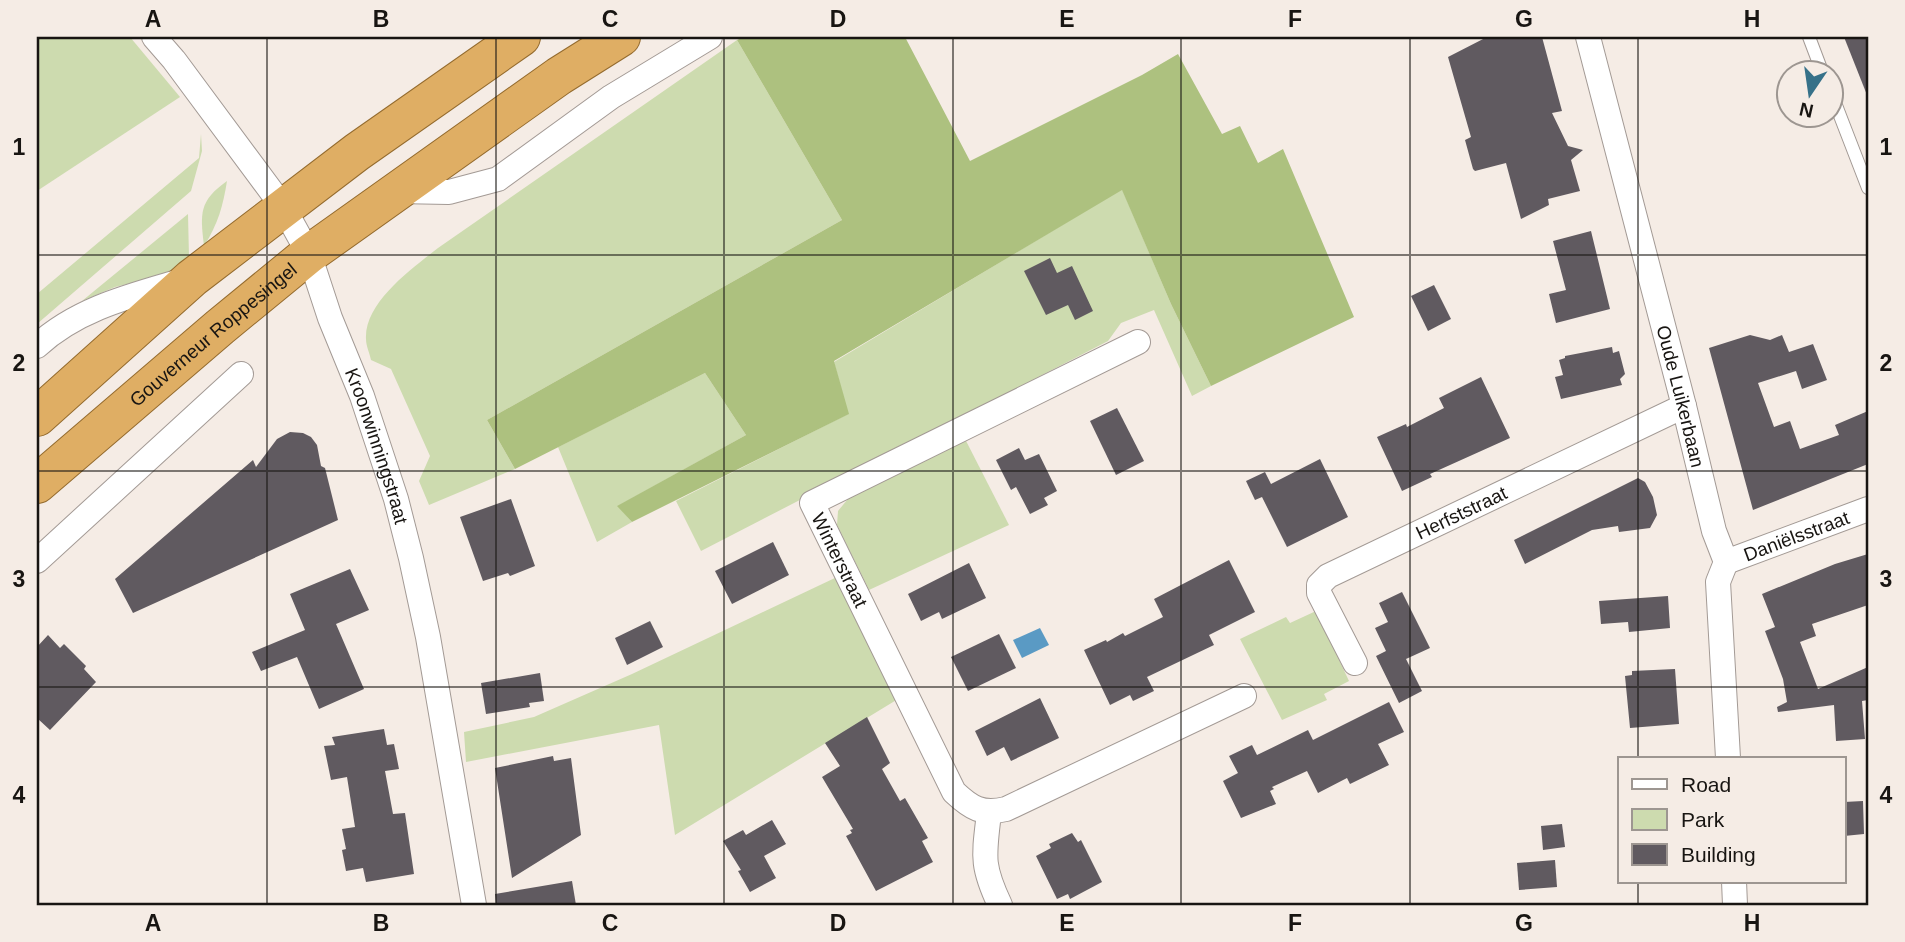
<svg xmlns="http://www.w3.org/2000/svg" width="1905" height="942" viewBox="0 0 1905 942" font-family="Helvetica,sans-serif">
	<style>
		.green { fill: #cddbaf }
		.forest { fill: #adc17f }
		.water { fill: #5a9ac4 }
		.building { fill: #605a60 }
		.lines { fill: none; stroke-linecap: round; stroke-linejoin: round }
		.service-casing { stroke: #a39a95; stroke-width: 14 }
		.minor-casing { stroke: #a39a95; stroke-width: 26 }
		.trunk-casing { stroke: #946b2e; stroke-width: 40 }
		.service { stroke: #fff; stroke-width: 12 }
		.minor { stroke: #fff; stroke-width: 24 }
		.trunk { stroke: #dfae64; stroke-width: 38 }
		.grid { fill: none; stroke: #181512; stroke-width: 2; stroke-opacity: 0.55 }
		.labels { text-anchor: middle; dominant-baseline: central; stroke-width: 7; stroke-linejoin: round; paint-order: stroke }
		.street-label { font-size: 19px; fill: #181512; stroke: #f5ece5 }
		.neatline { fill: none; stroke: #181512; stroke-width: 2.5 }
		.grid-label { font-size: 23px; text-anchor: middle; font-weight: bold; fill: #181512 }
	</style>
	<rect width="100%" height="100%" fill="#f5ece5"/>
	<g class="green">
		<polygon points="37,37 130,37 180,97 37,191"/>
		<path d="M737,40l105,180 -355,200 28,49 -86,36 -10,-24 11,-25 -39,-87 -20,-9c-1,-6 -5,-14 -5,-21 -2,-37 47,-71 72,-91z"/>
		<polygon points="201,134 202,151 191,191 37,324 37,294 199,158"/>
		<path d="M227,181c-4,25 -9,43 -23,65 -4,-33 -5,-45 23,-65z"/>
		<polygon points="1122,189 1171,304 1211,386 1192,396 1154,310 1121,323 1108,341 701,551 676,501 848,414 834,362"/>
		<polygon points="188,214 189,257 172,273 115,287 82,301"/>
		<polygon points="705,373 746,435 618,506 632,522 597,542 558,447"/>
		<polygon points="963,435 1009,525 869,590 837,525 838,511 852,494"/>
		<polygon points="837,577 898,699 675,835 659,725 466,762 464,732 534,717 632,674"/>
		<polygon points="1316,611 1349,681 1324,694 1327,700 1282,720 1240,639 1286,617 1290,623"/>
	</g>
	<polygon class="forest" points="744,37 905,37 970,161 1142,75 1178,54 1222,134 1240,126 1258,163 1283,149 1354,317 1211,386 1171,304 1122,190 834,361 849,414 632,522 617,506 746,435 705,373 515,469 487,420 842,220 737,40"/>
	<polygon class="water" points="1040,628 1049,645 1022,658 1013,640"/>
	<g class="building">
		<polygon points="1487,37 1542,37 1562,111 1552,113 1568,146 1583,150 1571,160 1580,191 1548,199 1549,205 1521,219 1506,163 1475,171 1473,169 1465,140 1471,137 1448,57"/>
		<polygon points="1844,37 1868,37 1868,95 1867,95"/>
		<polygon points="1591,231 1610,309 1556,323 1549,294 1566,290 1553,241"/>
		<polygon points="1050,258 1057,273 1072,266 1093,311 1075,320 1068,305 1046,315 1024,271"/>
		<polygon points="1434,285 1451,319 1428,331 1411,296"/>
		<polygon points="1750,335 1770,340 1782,335 1789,352 1813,344 1827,380 1802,389 1796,371 1758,383 1774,427 1790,421 1800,449 1839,435 1835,425 1868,411 1868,464 1753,510 1709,348"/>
		<polygon points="1612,347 1613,353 1619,351 1625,374 1620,379 1622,385 1561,399 1555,377 1563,375 1559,360 1565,358 1565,356"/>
		<polygon points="1481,377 1510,438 1430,474 1432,477 1402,491 1377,437 1406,424 1407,427 1444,408 1439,398"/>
		<polygon points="1117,408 1144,461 1116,475 1090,421"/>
		<polygon points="290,432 303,433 311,437 317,445 321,466 325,468 338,520 133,613 115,579 253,460 256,467 277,439"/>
		<polygon points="1019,448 1025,460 1039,454 1057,491 1044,498 1048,505 1030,514 1016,487 1011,490 996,460"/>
		<polygon points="1320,459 1348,517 1287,547 1262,497 1255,500 1246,481 1265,472 1271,484"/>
		<polygon points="1638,478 1645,482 1653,497 1657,515 1650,528 1619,532 1618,526 1592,530 1525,564 1514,540"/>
		<polygon points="511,499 535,566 510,576 508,573 483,581 460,517"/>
		<polygon points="773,542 789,575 732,604 715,571"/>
		<polygon points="1868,554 1868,605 1812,624 1816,636 1800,642 1818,689 1868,667 1868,700 1862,701 1865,739 1836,741 1834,705 1778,712 1777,707 1787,702 1783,679 1765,631 1775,627 1762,594 1835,564"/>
		<polygon points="1229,560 1255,612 1209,635 1214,645 1147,677 1154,691 1133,701 1130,695 1110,705 1084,650 1106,640 1107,642 1123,633 1125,636 1163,617 1154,599"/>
		<polygon points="969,563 986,598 942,619 939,612 921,621 908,594"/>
		<polygon points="350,569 369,610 336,624 364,689 319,709 297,657 261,671 252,652 305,630 290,594"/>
		<polygon points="1402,592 1430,648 1406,659 1422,691 1399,703 1376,656 1386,651 1375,628 1388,622 1379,603"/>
		<polygon points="1668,596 1670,628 1629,632 1628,622 1601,624 1599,601"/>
		<polygon points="650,621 663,647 627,665 615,638"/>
		<polygon points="999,634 1016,668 968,691 951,657"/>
		<polygon points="48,635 60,648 64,644 86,666 84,669 96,682 50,730 37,718 37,647"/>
		<polygon points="1675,669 1679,724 1630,728 1625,676 1632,675 1632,671"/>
		<polygon points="540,673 544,701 529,703 530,707 486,714 481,683"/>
		<polygon points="1040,698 1059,738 1011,761 1004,747 987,756 975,731"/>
		<polygon points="1389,702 1404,732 1378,744 1389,765 1350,784 1347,778 1318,793 1307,771 1272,787 1274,789 1270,791 1276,804 1241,818 1223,781 1238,773 1229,756 1252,745 1257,755 1308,730 1313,740"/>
		<polygon points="867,717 890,763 882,769 900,801 905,798 928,838 922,841 933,862 876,891 846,836 852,833 850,830 853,829 822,777 840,766 825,743"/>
		<polygon points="384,729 387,745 394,744 399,769 385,771 393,814 405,813 414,874 366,882 363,868 346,871 342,850 346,849 342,829 355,827 347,777 331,780 324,746 335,745 332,737"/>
		<polygon points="553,756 554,761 571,758 581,835 512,878 495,768"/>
		<polygon points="1863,801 1864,834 1844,836 1844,802"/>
		<polygon points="772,820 786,844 764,856 776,878 750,892 738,871 741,870 723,841 743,830 746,835"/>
		<polygon points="1562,824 1565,847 1543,850 1541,826"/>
		<polygon points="1072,833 1078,842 1081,840 1102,882 1070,899 1068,894 1057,899 1036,856 1051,848 1049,844"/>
		<polygon points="1555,860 1557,887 1519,890 1517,863"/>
		<polygon points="572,881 576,905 496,905 495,894"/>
	</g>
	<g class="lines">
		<g class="service-casing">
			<g id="service">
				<polyline points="1809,37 1823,74"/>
				<polyline points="1832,95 1868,188"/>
			</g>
		</g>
		<g class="minor-casing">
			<g id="minor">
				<path id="s1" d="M154,37l20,23 109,147 26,47 21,64 32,78 34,103 15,59 17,79 46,268"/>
				<path id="s2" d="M1588,37l96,369 30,125 12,31 -8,20 10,176"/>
				<polyline points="396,191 449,192 498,179 611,97 710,37"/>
				<path id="s3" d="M1138,342l-326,161 142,289c17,16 28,23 52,17l238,-113"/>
				<path d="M37,346c40,-37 93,-50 144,-65"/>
				<polyline points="37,561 241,374"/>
				<path id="s4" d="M1726,562l142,-53"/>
				<path id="s5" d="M1355,663l-36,-70v-8l9,-9 356,-170"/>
				<path d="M989,813c-5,43 -8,52 11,92"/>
				<polyline points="1734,881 1735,905"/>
			</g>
		</g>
		<g class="trunk-casing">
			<g id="trunk">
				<polyline points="37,417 192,278 357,152 521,37"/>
				<path id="s6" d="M37,484l183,-157 89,-73 250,-178 62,-39"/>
			</g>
		</g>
		<use href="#service" class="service"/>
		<use href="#minor" class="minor"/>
		<use href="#trunk" class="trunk"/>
	</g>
	<path class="grid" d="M267,37v868M496,37v868M724,37v868M953,37v868M1181,37v868M1410,37v868M1638,37v721M37,255h1831M37,471h1831M37,687h1831M1638,881v24"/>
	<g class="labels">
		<g class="street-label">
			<text stroke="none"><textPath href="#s6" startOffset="231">Gouverneur Roppesingel</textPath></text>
			<text stroke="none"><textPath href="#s2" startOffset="371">Oude Luikerbaan</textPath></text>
			<text stroke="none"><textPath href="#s1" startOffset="471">Kroonwinningstraat</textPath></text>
			<text stroke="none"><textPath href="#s5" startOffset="247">Herfststraat</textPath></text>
			<text stroke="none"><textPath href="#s4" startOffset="75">Daniëlsstraat</textPath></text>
			<text stroke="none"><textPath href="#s3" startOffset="427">Winterstraat</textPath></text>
		</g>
	</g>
	<rect width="1905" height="942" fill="none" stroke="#f5ece5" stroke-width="77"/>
	<rect x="1618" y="757" width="228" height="126" fill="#f5ece5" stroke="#9d9691" stroke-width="2"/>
	<rect x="1632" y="779" width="35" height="10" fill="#ffffff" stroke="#9d9691" stroke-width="2"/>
	<text x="1681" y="792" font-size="21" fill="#181512">Road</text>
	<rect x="1632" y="809" width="35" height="21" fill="#cddbaf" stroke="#9d9691" stroke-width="2"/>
	<text x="1681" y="827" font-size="21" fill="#181512">Park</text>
	<rect x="1632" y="844" width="35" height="21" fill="#605a60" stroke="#9d9691" stroke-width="2"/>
	<text x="1681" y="862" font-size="21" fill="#181512">Building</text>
	<g transform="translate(1810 94) rotate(193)"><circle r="33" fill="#f5ece5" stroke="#9d9691" stroke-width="2"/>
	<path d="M0-5L12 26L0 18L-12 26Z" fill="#367189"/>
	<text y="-10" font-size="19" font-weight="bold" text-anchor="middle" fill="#181512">N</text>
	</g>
	<rect x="38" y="38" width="1829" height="866" class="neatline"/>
	<g class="grid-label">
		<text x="153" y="27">A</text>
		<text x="381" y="27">B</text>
		<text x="610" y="27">C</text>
		<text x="838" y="27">D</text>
		<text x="1067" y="27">E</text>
		<text x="1295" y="27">F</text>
		<text x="1524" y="27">G</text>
		<text x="1752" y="27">H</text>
		<text x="19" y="155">1</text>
		<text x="1886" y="155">1</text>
		<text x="19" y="371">2</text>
		<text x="1886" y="371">2</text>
		<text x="19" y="587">3</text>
		<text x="1886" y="587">3</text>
		<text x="19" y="803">4</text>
		<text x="1886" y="803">4</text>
		<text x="153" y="931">A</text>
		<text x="381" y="931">B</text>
		<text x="610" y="931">C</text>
		<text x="838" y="931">D</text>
		<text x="1067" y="931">E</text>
		<text x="1295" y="931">F</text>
		<text x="1524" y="931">G</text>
		<text x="1752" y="931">H</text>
	</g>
</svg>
